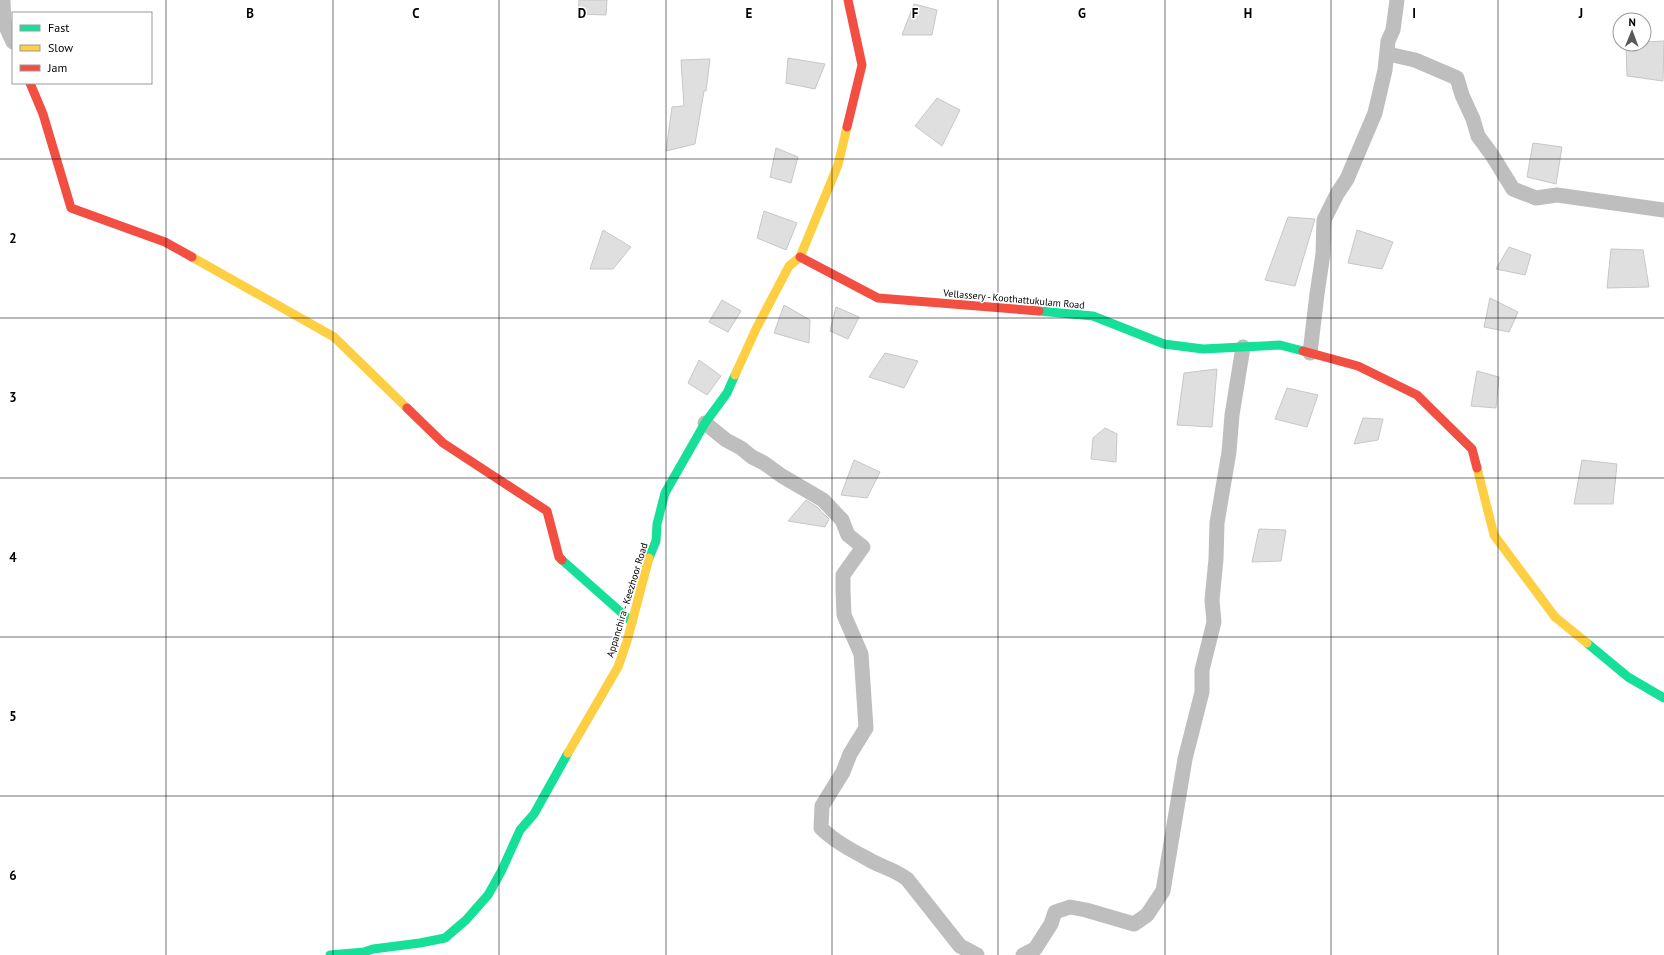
<svg xmlns="http://www.w3.org/2000/svg" width="1664" height="955" viewBox="0 0 1664 955" font-family="'PT Sans',sans-serif">
	<style>
		.building { fill: #dfdfdf; stroke: #c7c7c7 }
		.lines { fill: none; stroke-linecap: round; stroke-linejoin: round }
		.street { stroke: #bebebe; stroke-width: 15 }
		.fast { stroke: #16e098; stroke-width: 9 }
		.slow { stroke: #ffcf43; stroke-width: 9 }
		.jam { stroke: #f24e42; stroke-width: 9 }
		.grid { fill: none; stroke: #000; stroke-width: 1; stroke-opacity: 0.55 }
		.labels { text-anchor: middle; dominant-baseline: central; stroke-width: 3; stroke-linejoin: round; paint-order: stroke }
		.street-label { font-size: 10px; fill: #000; stroke: #fff }
		.grid-label { font-size: 13px; text-anchor: middle; font-weight: bold; fill: #000; stroke: #fff; stroke-width: 3; stroke-linejoin: round; paint-order: stroke }
	</style>
	<rect width="100%" height="100%" fill="#fff"/>
	<g class="building">
		<polygon points="579,0 607,0 606,15 578,14"/>
		<polygon points="914,4 937,10 932,35 902,35"/>
		<polygon points="1664,41 1663,81 1627,76 1626,44 1644,44 1644,42"/>
		<polygon points="788,58 825,64 815,89 786,83"/>
		<polygon points="710,59 706,91 704,91 695,144 666,151 672,107 684,106 681,60"/>
		<polygon points="937,98 960,110 942,146 915,126"/>
		<polygon points="1533,143 1562,147 1556,184 1527,177"/>
		<polygon points="776,148 798,157 791,183 770,177"/>
		<polygon points="764,211 797,223 786,250 757,238"/>
		<polygon points="1288,217 1315,219 1295,286 1265,280"/>
		<polygon points="603,230 631,247 613,269 590,269"/>
		<polygon points="1357,230 1393,242 1382,269 1348,263"/>
		<polygon points="1509,247 1531,255 1525,275 1496,269"/>
		<polygon points="1611,249 1643,250 1649,287 1607,288"/>
		<polygon points="1490,298 1518,312 1509,332 1484,327"/>
		<polygon points="722,300 741,311 728,332 709,322"/>
		<polygon points="784,305 810,320 809,343 774,333"/>
		<polygon points="836,307 859,317 848,339 830,331"/>
		<polygon points="885,353 918,361 904,388 869,377"/>
		<polygon points="699,360 721,376 707,395 688,383"/>
		<polygon points="1217,369 1212,427 1177,425 1184,373"/>
		<polygon points="1477,371 1499,377 1496,408 1471,406"/>
		<polygon points="1287,388 1318,395 1307,427 1275,419"/>
		<polygon points="1363,418 1383,419 1378,440 1354,444"/>
		<polygon points="1105,428 1117,434 1116,462 1091,459 1093,438"/>
		<polygon points="854,460 880,472 867,498 841,495"/>
		<polygon points="1582,460 1617,464 1613,504 1574,504"/>
		<polygon points="806,500 817,507 829,519 825,527 788,521"/>
		<polygon points="1259,529 1286,530 1281,561 1252,562"/>
	</g>
	<g class="lines">
		<g class="street">
			<polyline points="3,0 4,22 13,42"/>
			<polyline points="1388,54 1415,60 1457,78 1462,95 1473,119 1478,136 1492,155 1513,189 1536,198 1557,195 1664,210"/>
			<polyline points="1310,353 1317,294 1323,254 1324,220 1337,194 1347,179 1375,113 1385,70 1388,41 1393,30 1397,0"/>
			<path d="M705,423l21,17 15,8 11,9 12,6 18,13 41,24 19,20 6,15 15,12 -20,28v16l1,24 17,39 5,74 -16,26 -7,18 -21,34 -1,22c13,13 30,22 47,31 13,8 26,10 39,20l53,67 17,9"/>
			<polyline points="1023,955 1035,949 1051,924 1055,912 1070,907 1086,910 1134,924 1147,915 1163,891 1185,759 1202,692 1202,670 1214,622 1212,600 1216,559 1217,523 1229,452 1232,415 1243,347"/>
		</g>
		<g class="fast">
			<polyline points="1039,311 1093,316 1164,344 1203,349 1280,345 1303,351"/>
			<polyline points="649,558 656,541 657,524 665,493 705,423 727,393 735,375"/>
			<polyline points="562,560 632,622"/>
			<polyline points="1587,643 1628,677 1664,698"/>
			<polyline points="330,955 364,952 373,949 420,943 445,938 466,920 488,895 501,872 520,830 534,814 568,753"/>
		</g>
		<g class="slow">
			<polyline points="192,257 334,337 407,408"/>
			<polyline points="735,375 756,329 789,266 800,257 838,165 847,127"/>
			<polyline points="1477,468 1494,535 1555,617 1587,643"/>
			<polyline points="568,753 618,667 627,641 649,558"/>
		</g>
		<g class="jam">
			<polyline points="30,83 43,114 71,208 165,242 192,257"/>
			<polyline points="847,127 862,65 848,0"/>
			<polyline points="800,257 878,298 1039,311"/>
			<polyline points="1303,351 1358,366 1417,395 1472,449 1477,468"/>
			<polyline points="407,408 443,443 547,511 559,557 562,560"/>
		</g>
	</g>
	<path class="grid" d="M166,0v955M333,0v955M499,0v955M666,0v955M832,0v955M998,0v955M1165,0v955M1331,0v955M1498,0v955M0,159h1664M0,318h1664M0,478h1664M0,637h1664M0,796h1664"/>
	<g class="labels">
		<g class="street-label">
			<text transform="translate(1014 299) rotate(5)">Vellassery - Koothattukulam Road</text>
			<text transform="translate(627 600) rotate(-73)">Appanchira - Keezhoor Road</text>
		</g>
	</g>
	<g class="grid-label">
		<text x="250" y="18">B</text>
		<text x="416" y="18">C</text>
		<text x="582" y="18">D</text>
		<text x="749" y="18">E</text>
		<text x="915" y="18">F</text>
		<text x="1082" y="18">G</text>
		<text x="1248" y="18">H</text>
		<text x="1414" y="18">I</text>
		<text x="1581" y="18">J</text>
		<text x="13" y="243">2</text>
		<text x="13" y="402">3</text>
		<text x="13" y="562">4</text>
		<text x="13" y="721">5</text>
		<text x="13" y="880">6</text>
	</g>
	<rect x="12" y="12" width="140" height="72" fill="#ffffff" stroke="#999999"/>
	<rect x="20" y="25" width="20" height="6" fill="#16e098" stroke="#999999"/>
	<text x="48" y="32" font-size="12" fill="#000000">Fast</text>
	<rect x="20" y="45" width="20" height="6" fill="#ffcf43" stroke="#999999"/>
	<text x="48" y="52" font-size="12" fill="#000000">Slow</text>
	<rect x="20" y="65" width="20" height="6" fill="#f24e42" stroke="#999999"/>
	<text x="48" y="72" font-size="12" fill="#000000">Jam</text>
	<g transform="translate(1632 32) rotate(1)"><circle r="19" fill="#ffffff" stroke="#999999"/>
	<path d="M0-3L7 15L0 10L-7 15Z" fill="#595959"/>
	<text y="-6" font-size="11" font-weight="bold" text-anchor="middle" fill="#000000">N</text>
	</g>
</svg>
